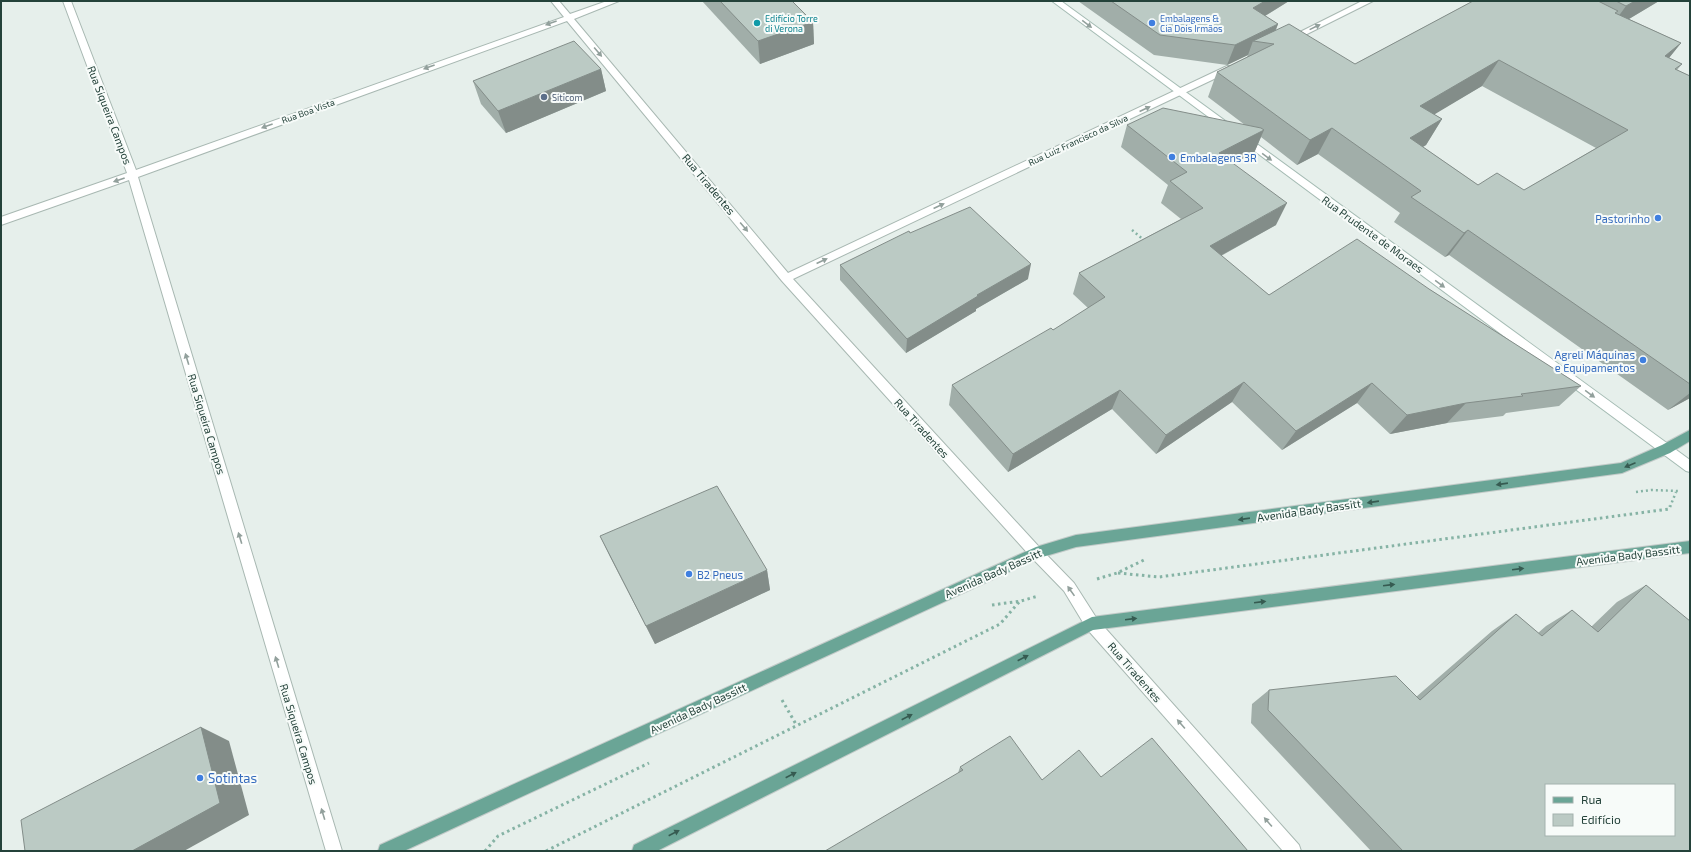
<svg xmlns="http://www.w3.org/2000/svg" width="1691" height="852" viewBox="0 0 1691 852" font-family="'Exo 2',sans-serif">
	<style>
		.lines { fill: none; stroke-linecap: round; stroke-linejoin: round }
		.street-casing { stroke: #a8b8b2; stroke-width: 2 }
		.secondary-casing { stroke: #a4bbb3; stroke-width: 2 }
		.primary-casing { stroke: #c2cac8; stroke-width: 2 }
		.path-far1 { stroke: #86b3a5; stroke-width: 2.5; stroke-dasharray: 2 3; stroke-linecap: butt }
		.path { stroke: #86b3a5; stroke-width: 3; stroke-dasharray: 2.5 3.5; stroke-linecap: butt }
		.street { fill: #fff; fill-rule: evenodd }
		.secondary { fill: #fff; fill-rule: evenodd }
		.primary { fill: #6aa596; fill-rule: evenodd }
		.wall { fill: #a1aea9; fill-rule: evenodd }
		.shaded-wall { fill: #838d89 }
		.building { fill: #bbcac4; stroke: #838d89; fill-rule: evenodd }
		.oneway { fill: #92a09c }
		.oneway2 { fill: #365b51 }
		.culture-dot { fill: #0f9aa8; stroke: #f7fbf9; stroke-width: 1.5 }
		.shop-dot { fill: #3f7fe0; stroke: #f7fbf9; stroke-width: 1.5 }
		.service-dot { fill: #5c6f8a; stroke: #f7fbf9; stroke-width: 1.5 }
		.labels { text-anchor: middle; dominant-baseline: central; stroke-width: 4; stroke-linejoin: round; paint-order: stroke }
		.far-culture-label { font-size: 9px; fill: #0d838f; stroke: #f7fbf9; text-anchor: start }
		.far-shop-label { font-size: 9px; fill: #366cbe; stroke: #f7fbf9; text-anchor: start }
		.far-service-label { font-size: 9px; fill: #4e5e75; stroke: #f7fbf9; text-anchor: start }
		.far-street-label { font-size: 9px; fill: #24423a; stroke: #f7fbf9 }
		.street-label { font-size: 11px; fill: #24423a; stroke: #f7fbf9 }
		.shop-label { font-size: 11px; fill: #366cbe; stroke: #f7fbf9; text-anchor: start }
		.near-shop-label { font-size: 13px; fill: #366cbe; stroke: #f7fbf9; text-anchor: start }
	</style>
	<rect width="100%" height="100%" fill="#e6efeb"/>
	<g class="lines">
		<g class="street-casing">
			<g id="street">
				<polygon points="63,1 71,1 136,170 564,17 551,1 559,1 570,14 607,1 619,1 574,19 788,273 1227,66 1233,66 1234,68 1233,70 793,279 1041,549 1074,583 1097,619 1299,845 1301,851 1283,851 1087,629 1064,591 1031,557 782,281 567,21 138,177 342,851 326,851 129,180 1,225 1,217 127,173"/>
				<polygon points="1362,1 1373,1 1293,41 1287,41 1286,39"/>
			</g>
		</g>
		<g class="secondary-casing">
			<polygon id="secondary" points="1052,1 1061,1 1690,460 1690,472 1686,471"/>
		</g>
		<g class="primary-casing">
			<g id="primary">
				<polygon points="1690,430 1690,441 1670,453 1622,473 1076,547 1039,558 404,851 378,851 380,845 1036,547 1076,535 1621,463 1662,445"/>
				<polygon points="1690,541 1690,553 1093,630 657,851 632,851 634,845 1092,617"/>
			</g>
		</g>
		<g class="path-far1">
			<polyline points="1132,230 1145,241"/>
			<polyline points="1636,492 1651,490 1678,491"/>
			<polyline points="1670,507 1676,492"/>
		</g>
		<g class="path">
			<polyline points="1118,573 1159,577 1669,509 1670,506"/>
			<polyline points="1097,579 1117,573 1144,560"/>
			<polyline points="992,605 1021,601 1038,596"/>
			<polyline points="782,700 797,726"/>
			<polyline points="485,851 498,836 649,763"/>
			<polyline points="546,851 1000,624 1020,601"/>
		</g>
		<use href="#street" class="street"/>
		<use href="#secondary" class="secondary"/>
		<use href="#primary" class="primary"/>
	</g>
	<g class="wall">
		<polygon points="702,1 792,1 813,22 814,44 760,64"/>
		<path d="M1078,1h211l-24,15 13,8 -2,6 79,34 118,-63h186l-30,18 52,24 -12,15 13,6 -5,6 13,6v322l-22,12 -219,-155 -4,2 -51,-35 6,-9 -82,-59 -21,11 -36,-28 -7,16 -21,10 43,62 -55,31 48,39 160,-6 152,97 -22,20 -53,7 -3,3 -56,7 -57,11 -33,-31 -75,47 -50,-48 -76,52 -44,-45 -104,63 -59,-67 3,-20 101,-55 35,-22 -15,-14 6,-21 102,-54 -20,-16 7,-18 -47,-38 6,-22h118l-37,-28 9,-25 30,-15 1,-2 -21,10 -73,-10zM1482,86l114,62 -72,42 -46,-5 -55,-38 3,-2 16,-26 -8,-5z"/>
		<polygon points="601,69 606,91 506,133 481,104 473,81"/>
		<polygon points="910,233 1028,279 976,309 976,311 906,353 840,280 840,265"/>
		<polygon points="600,536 767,570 770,590 655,644 610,557"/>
		<polygon points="1646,585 1690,851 1371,851 1251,723 1252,704 1269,690 1416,697 1492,631 1516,614 1538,633 1546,626 1572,610 1591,627 1617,602"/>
		<polygon points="960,767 1042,780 1101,777 1248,851 958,773"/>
	</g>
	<g class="shaded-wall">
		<polygon points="1265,1 1289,1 1245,28 1253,8"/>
		<polygon points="1635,1 1659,1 1607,32 1626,6"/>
		<polygon points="813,22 814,44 760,64 758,41"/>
		<polygon points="1278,24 1270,43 1253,41 1248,55 1227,65 1235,45"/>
		<polygon points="1681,43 1660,69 1665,56"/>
		<polygon points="1499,60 1482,86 1405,132 1420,106"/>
		<polygon points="601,69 606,91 506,133 498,111"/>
		<polygon points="1442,119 1426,145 1394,163 1410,138"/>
		<polygon points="1332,128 1318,154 1297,165 1310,140"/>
		<polygon points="1264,130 1254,153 1210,175 1219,153"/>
		<polygon points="1287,203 1276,225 1200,267 1210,246"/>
		<polygon points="1468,230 1449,255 1445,257 1464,233"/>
		<polygon points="1031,264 1028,279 976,309 976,311 906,353 907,339 977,295"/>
		<polygon points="1244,382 1232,402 1156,454 1166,435"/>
		<polygon points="1372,383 1357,403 1282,450 1296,431"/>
		<polygon points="1120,390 1112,409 1008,472 1013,454"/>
		<polygon points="1690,393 1690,398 1668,410"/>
		<polygon points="1466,403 1447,423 1390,434 1407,415"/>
		<polygon points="767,570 770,590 655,644 646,626"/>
		<polygon points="201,727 229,741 249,815 184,851 132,851"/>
	</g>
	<g class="building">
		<polygon points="720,1 792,1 813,22 758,41"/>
		<polygon points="1111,1 1265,1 1253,8 1278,24 1235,45 1160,35"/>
		<path d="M1473,1h125l20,10 -3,2 66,30 -16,13 17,8 -7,5 15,7v308l-222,-154 -4,3 -53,-36 10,-6 -89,-63 -22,12 -93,-68 57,-28 -21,-3 36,-17 66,40zM1499,60l129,70 -104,60 -27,-17 -19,12 -68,-47 32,-19 -22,-13z"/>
		<polygon points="1616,1 1635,1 1626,6"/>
		<polygon points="574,41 601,69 498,111 473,81"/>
		<polygon points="1163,108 1261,128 1264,130 1219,153 1287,203 1210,246 1269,295 1357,239 1429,289 1581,386 1521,394 1523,396 1466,403 1407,415 1372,383 1296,431 1244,382 1166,435 1120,390 1013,454 952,385 1051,328 1053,330 1105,297 1079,273 1203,208 1170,181 1187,172 1127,125"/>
		<polygon points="970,207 1031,264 977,295 978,296 907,339 840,265 909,231 910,233"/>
		<polygon points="717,486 767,570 646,626 600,536"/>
		<path d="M1646,585l44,36v230h-287l-135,-141 1,-20 127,-14 24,24 96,-86 26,22 30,-26 26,22zM1546,785h128v50h-128z"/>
		<polygon points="201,727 220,803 132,851 25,851 21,820"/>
		<polygon points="1010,736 1042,780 1079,750 1101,777 1152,738 1248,851 825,851 963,770 960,767"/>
	</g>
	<defs><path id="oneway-solid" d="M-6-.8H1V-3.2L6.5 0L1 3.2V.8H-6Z"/></defs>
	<g class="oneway">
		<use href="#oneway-solid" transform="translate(551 23) rotate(160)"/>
		<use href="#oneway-solid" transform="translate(1087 24) rotate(37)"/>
		<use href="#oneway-solid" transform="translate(1315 27) rotate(-26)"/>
		<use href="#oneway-solid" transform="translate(598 52) rotate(50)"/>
		<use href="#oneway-solid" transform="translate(429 67) rotate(160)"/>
		<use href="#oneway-solid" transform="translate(1145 109) rotate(-25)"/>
		<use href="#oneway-solid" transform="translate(267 126) rotate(160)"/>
		<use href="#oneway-solid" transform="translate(1267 157) rotate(36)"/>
		<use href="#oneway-solid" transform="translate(119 180) rotate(161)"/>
		<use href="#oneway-solid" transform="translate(939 206) rotate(-25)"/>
		<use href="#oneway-solid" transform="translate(744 227) rotate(50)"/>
		<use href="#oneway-solid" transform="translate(822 261) rotate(-25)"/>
		<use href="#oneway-solid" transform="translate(1440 284) rotate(36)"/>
		<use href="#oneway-solid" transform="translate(187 359) rotate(-107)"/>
		<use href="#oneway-solid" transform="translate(1590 394) rotate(36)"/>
		<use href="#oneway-solid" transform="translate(240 538) rotate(-107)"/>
		<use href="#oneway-solid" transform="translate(1071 591) rotate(-125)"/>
		<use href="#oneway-solid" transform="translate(277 662) rotate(-107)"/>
		<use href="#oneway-solid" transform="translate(1181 724) rotate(-131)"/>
		<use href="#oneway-solid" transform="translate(323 814) rotate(-107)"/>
		<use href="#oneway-solid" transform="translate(1268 822) rotate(-131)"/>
	</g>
	<g class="oneway2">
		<use href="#oneway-solid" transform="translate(1630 465) rotate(157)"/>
		<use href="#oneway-solid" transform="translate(1502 484) rotate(172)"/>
		<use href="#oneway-solid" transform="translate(1373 502) rotate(172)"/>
		<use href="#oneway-solid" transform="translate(1244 519) rotate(172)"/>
		<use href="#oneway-solid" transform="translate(1518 569) rotate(-7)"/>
		<use href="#oneway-solid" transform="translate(1389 585) rotate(-7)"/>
		<use href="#oneway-solid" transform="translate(1260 602) rotate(-7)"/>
		<use href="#oneway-solid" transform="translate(1131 619) rotate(-7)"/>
		<use href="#oneway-solid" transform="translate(1023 658) rotate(-27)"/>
		<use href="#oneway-solid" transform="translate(907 717) rotate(-27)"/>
		<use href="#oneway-solid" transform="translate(791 775) rotate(-27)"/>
		<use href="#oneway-solid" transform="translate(674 833) rotate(-27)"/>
	</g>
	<circle class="culture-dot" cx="757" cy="23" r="4"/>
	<g class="shop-dot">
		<circle cx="1152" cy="23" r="4"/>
		<circle cx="1172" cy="157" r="4"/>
		<circle cx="1658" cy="218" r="4"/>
		<circle cx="1643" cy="360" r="4"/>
		<circle cx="689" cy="574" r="4"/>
		<circle cx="200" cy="778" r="4"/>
	</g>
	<circle class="service-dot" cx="544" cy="97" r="4"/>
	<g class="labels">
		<g class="far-culture-label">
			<text x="765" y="18">Edifício Torre<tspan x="765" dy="10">di Verona</tspan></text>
		</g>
		<g class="far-shop-label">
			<text x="1160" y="18">Embalagens &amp;<tspan x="1160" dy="10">Cia Dois Irmãos</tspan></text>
		</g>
		<g class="far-service-label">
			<text x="552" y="97">Siticom</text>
		</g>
		<g class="far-street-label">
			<text transform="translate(308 111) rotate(-20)">Rua Boa Vista</text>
			<text transform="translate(1078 140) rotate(-25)">Rua Luiz Francisco da Silva</text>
		</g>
		<g class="street-label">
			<text transform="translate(110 115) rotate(69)">Rua Siqueira Campos</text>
			<text transform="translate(709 184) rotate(50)">Rua Tiradentes</text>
			<text transform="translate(1373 234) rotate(36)">Rua Prudente de Moraes</text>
			<text transform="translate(207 424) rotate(73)">Rua Siqueira Campos</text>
			<text transform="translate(922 428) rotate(48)">Rua Tiradentes</text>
			<text transform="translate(1309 510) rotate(-8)">Avenida Bady Bassitt</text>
			<text transform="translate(1628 555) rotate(-7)">Avenida Bady Bassitt</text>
			<text transform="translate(993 573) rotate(-24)">Avenida Bady Bassitt</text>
			<text transform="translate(1135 672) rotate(49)">Rua Tiradentes</text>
			<text transform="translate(698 708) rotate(-25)">Avenida Bady Bassitt</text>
			<text transform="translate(299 734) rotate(73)">Rua Siqueira Campos</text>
		</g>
		<g class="shop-label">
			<text x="1180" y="157">Embalagens 3R</text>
			<text x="1650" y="218" text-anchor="end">Pastorinho</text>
			<text x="1635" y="354" text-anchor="end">Agreli Máquinas<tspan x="1635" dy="13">e Equipamentos</tspan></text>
			<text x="697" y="574">B2 Pneus</text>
		</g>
		<g class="near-shop-label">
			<text x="208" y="778">Sotintas</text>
		</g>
	</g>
	<rect width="1691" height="852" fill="none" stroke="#24423a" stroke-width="4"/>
	<rect x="1545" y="784" width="130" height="52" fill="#f7fbf9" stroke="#a3b1ad"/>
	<rect x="1553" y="797" width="20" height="6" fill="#6aa596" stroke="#a3b1ad"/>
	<text x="1581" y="804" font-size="12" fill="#24423a">Rua</text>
	<rect x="1553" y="814" width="20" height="12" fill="#bbcac4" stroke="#a3b1ad"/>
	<text x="1581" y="824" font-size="12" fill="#24423a">Edifício</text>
</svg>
